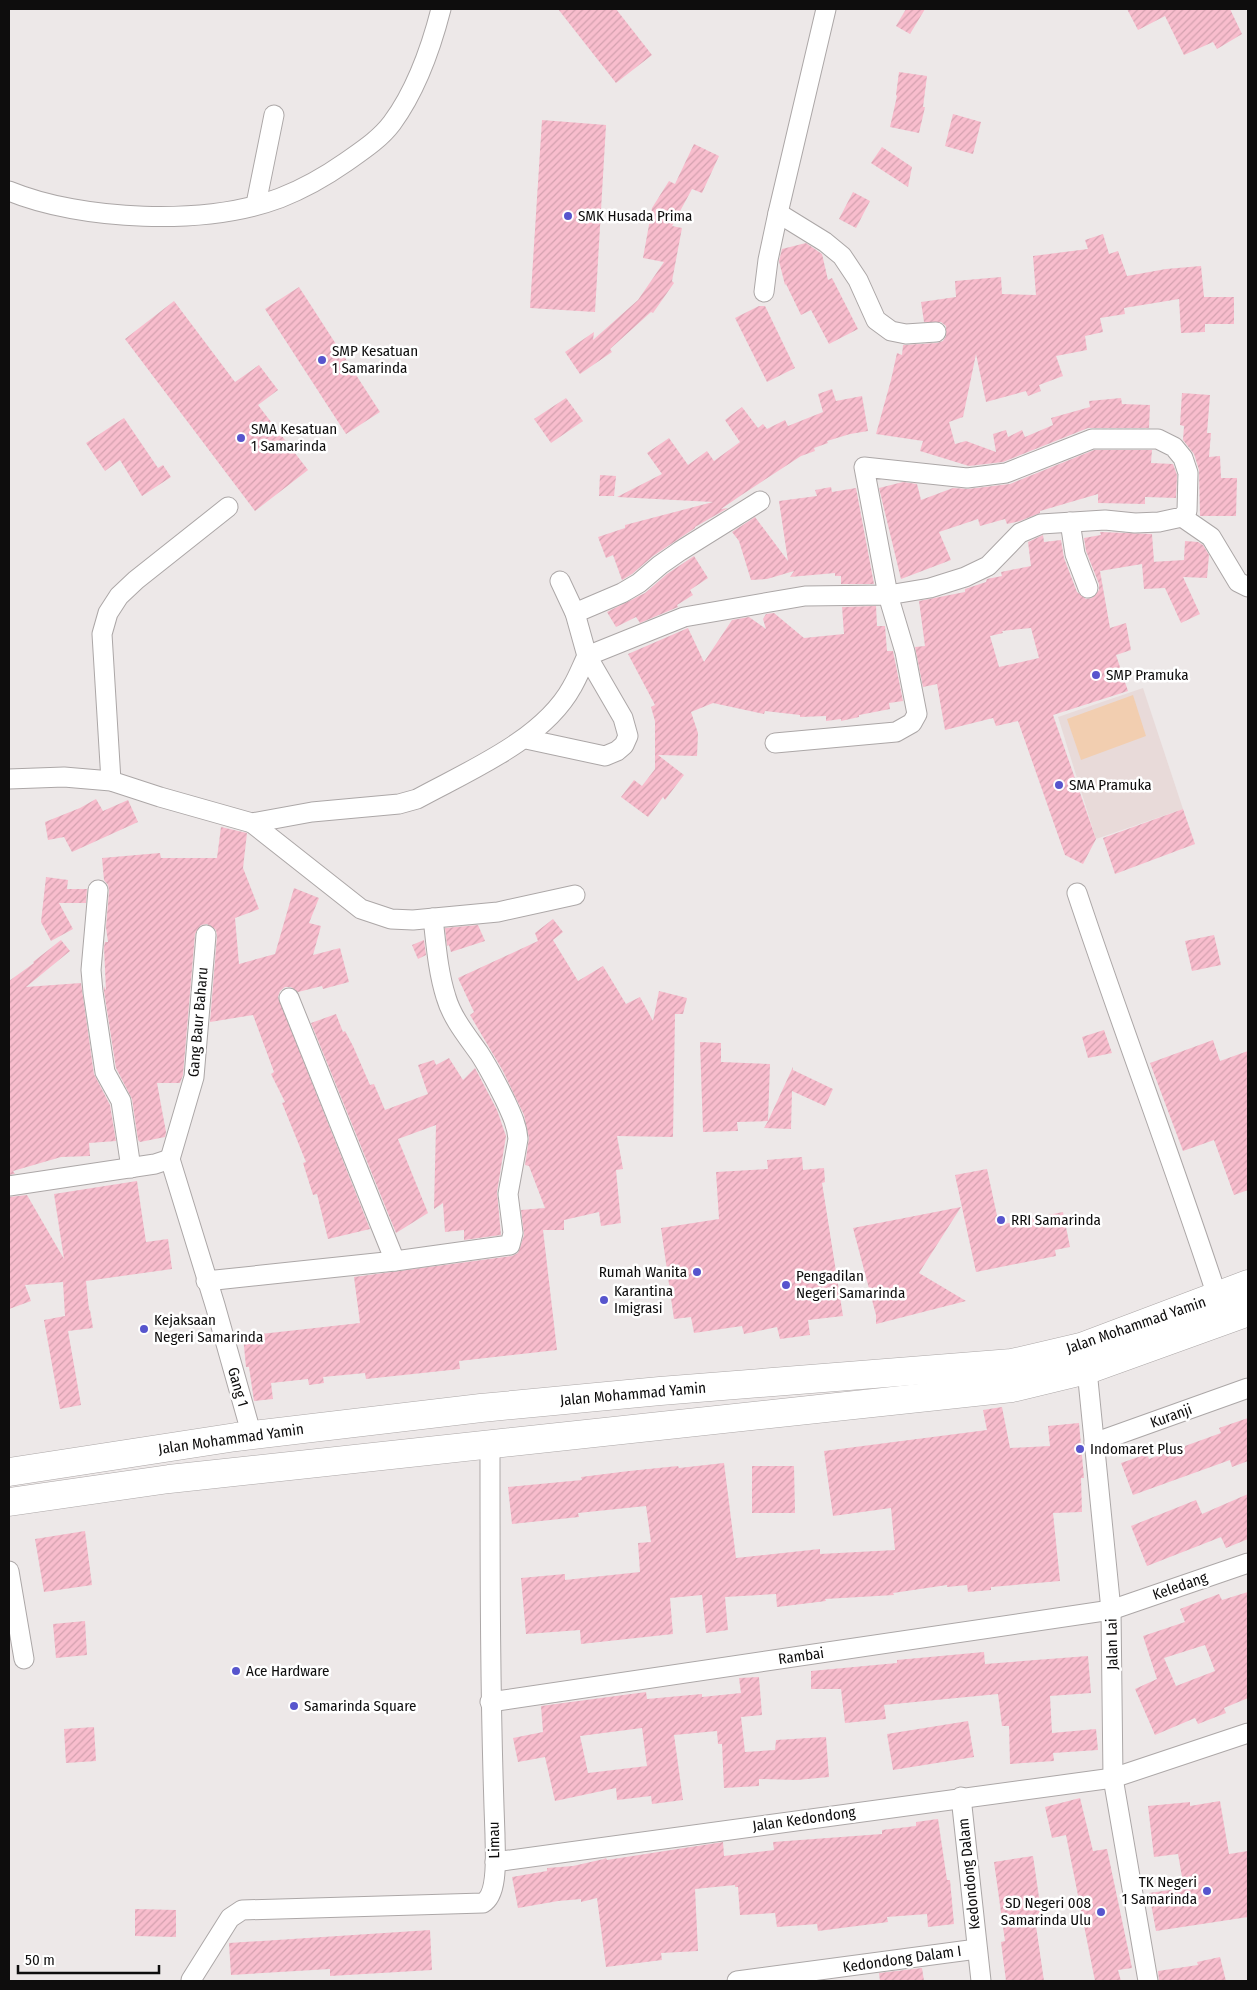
<svg xmlns="http://www.w3.org/2000/svg" width="1257" height="1990" viewBox="0 0 1257 1990" font-family="'Fira Sans Condensed',sans-serif">
	<style>
		.built { fill: #e8dad9 }
		.park { fill: #f2ceb0 }
		.building { fill: url(#building-hatch); fill-rule: evenodd }
		.lines { fill: none; stroke-linecap: round; stroke-linejoin: round }
		.street-casing { stroke: #aca7a7; stroke-width: 21 }
		.primary-casing { stroke: #aca7a7; stroke-width: 29 }
		.street { stroke: #fff; stroke-width: 19 }
		.primary { stroke: #fff; stroke-width: 28 }
		.poi-dot { fill: #5755cd; stroke: #fff; stroke-width: 2 }
		.labels { text-anchor: middle; dominant-baseline: central; stroke-width: 5; stroke-linejoin: round; paint-order: stroke }
		.poi-label { font-size: 15px; fill: #0e0d0d; stroke: #fff; text-anchor: start }
		.street-label { font-size: 15px; fill: #0e0d0d; stroke: #fff }
	</style>
	<defs>
		<pattern id="building-hatch" width="6" height="6" patternUnits="userSpaceOnUse" patternTransform="scale(1.25)"><rect width="6" height="6" fill="#f8bdcd"/><path d="M-1 1l2-2M0 6l6-6M5 7l2-2" fill="none" stroke="#d3a1af"/></pattern>
	</defs>
	<rect width="100%" height="100%" fill="#ede8e8"/>
	<polygon class="built" points="1143,688 1183,809 1096,839 1058,717"/>
	<polygon class="park" points="1133,695 1146,736 1081,760 1067,719"/>
	<g class="building">
		<polygon points="558,9 616,9 652,55 616,83"/>
		<polygon points="906,9 925,9 910,34 896,26"/>
		<polygon points="1127,9 1230,9 1242,34 1217,49 1213,42 1184,55 1165,16 1138,30"/>
		<polygon points="899,72 927,76 923,107 925,107 919,133 890,127 897,96 896,95"/>
		<polygon points="953,114 981,122 973,154 945,146"/>
		<polygon points="542,120 606,125 595,312 530,308"/>
		<polygon points="694,144 719,156 702,193 692,189 672,226 682,228 672,281 674,283 653,313 651,312 610,349 612,352 580,374 565,352 594,332 593,340 638,300 664,262 643,258 652,208 669,181 675,184"/>
		<polygon points="882,147 912,167 908,187 871,163"/>
		<polygon points="853,192 870,201 856,228 839,219"/>
		<polygon points="1103,234 1109,254 1118,251 1127,276 1166,269 1201,266 1204,297 1234,297 1234,324 1205,324 1205,332 1181,333 1179,299 1124,308 1125,314 1100,318 1103,332 1085,336 1087,350 1056,356 1063,376 1039,385 1041,391 1028,396 1026,391 986,402 976,354 963,417 949,422 955,444 966,441 996,452 993,434 1006,430 1008,437 1022,430 1025,437 1053,425 1051,418 1090,407 1089,401 1121,398 1122,404 1150,405 1149,428 1088,428 1003,462 969,466 920,451 923,441 876,434 891,380 897,353 902,355 903,345 937,343 943,341 946,336 946,326 941,322 924,322 921,302 956,297 955,281 1001,277 1002,294 1036,295 1033,256 1088,249 1085,240"/>
		<polygon points="806,243 822,254 828,280 832,278 858,329 829,344 811,310 801,315 786,284 785,285 779,261 782,249"/>
		<polygon points="299,287 380,412 346,434 265,309"/>
		<polygon points="174,301 235,382 259,365 278,390 258,405 308,470 255,511 125,339"/>
		<polygon points="759,306 765,306 795,368 767,382 735,318"/>
		<polygon points="832,389 836,401 862,396 868,431 850,434 827,441 828,443 814,448 815,451 801,456 740,496 721,509 728,508 695,527 695,528 653,556 632,574 622,580 613,555 606,558 598,537 625,528 625,525 713,502 617,497 662,474 647,453 669,438 688,465 707,451 714,461 740,442 725,420 742,407 758,428 763,424 767,429 785,420 788,426 823,412 818,394"/>
		<polygon points="1182,393 1210,395 1207,433 1211,433 1209,457 1220,456 1221,478 1237,478 1236,516 1200,516 1199,470 1194,454 1183,440 1184,426 1180,425"/>
		<polygon points="566,398 583,421 551,443 534,419"/>
		<polygon points="124,418 158,468 163,465 171,477 142,496 120,460 105,471 86,443"/>
		<polygon points="1094,450 1152,450 1151,463 1173,464 1177,475 1176,498 1145,497 1145,504 1098,503 1098,494 1040,511 1040,513 1020,521 1007,524 1005,519 980,526 978,519 939,532 951,560 901,579 879,488 903,482 917,484 921,500 953,488 968,489 1010,484"/>
		<polygon points="600,475 616,476 614,496 599,496"/>
		<polygon points="831,487 832,492 856,488 874,584 841,584 841,576 835,576 835,573 790,577 794,571 767,579 751,580 739,541 732,532 755,517 788,561 779,501 817,496 815,490"/>
		<path d="M1100,532l52,2 2,28h-3l33,-2 1,-19 13,1 5,3 6,10 -2,23 -24,-1 17,37 -19,9 -16,-35 -21,1 -2,-25 -42,7 10,57 16,-5 5,27 -15,5 12,36 -75,24 43,124 -13,25 -18,-9 -47,-134 -22,5 -3,-8 -48,12 -8,-46 -14,3 -8,-40 10,-1 -6,-45 46,-9v-3l21,-7 1,-3 15,-3 -1,-4 30,-6 -3,-24 15,-7 1,7 17,-2 3,18 13,34 9,7 6,-1 7,-8v-6l-13,-33 -2,-13 17,-3zM1031,628l8,30 -40,9 -9,-31 13,-3 -1,-2z"/>
		<polygon points="694,556 708,578 690,590 693,595 677,605 678,607 640,623 636,617 616,627 607,612 645,593 667,574"/>
		<polygon points="876,606 877,626 885,626 887,651 893,651 903,701 889,703 890,709 859,715 859,717 841,721 841,719 826,721 826,716 800,717 800,715 765,711 764,714 713,703 691,712 698,733 697,756 658,755 684,775 665,800 663,797 648,817 621,797 634,780 642,786 655,769 655,721 651,707 655,705 628,654 688,628 704,662 732,620 749,617 766,629 763,619 766,614 774,613 804,638 844,634 842,607"/>
		<polygon points="96,799 103,811 128,800 138,822 72,852 64,837 48,840 45,822 80,808"/>
		<polygon points="1183,809 1195,844 1115,874 1103,838"/>
		<polygon points="221,827 247,833 243,868 259,909 235,918 239,964 275,954 294,888 319,898 309,923 321,926 313,955 340,948 349,982 323,989 322,986 298,992 291,987 285,987 280,991 278,997 370,1229 328,1239 317,1194 313,1195 303,1163 306,1162 282,1103 285,1102 271,1074 274,1072 253,1015 210,1022 217,936 216,930 207,924 201,925 195,934 183,1075 180,1083 157,1083 166,1132 165,1137 140,1142 138,1140 132,1099 116,1068 104,991 104,986 106,991 104,947 105,942 108,942 106,927 109,891 108,885 104,880 102,858 160,853 161,858 217,858"/>
		<polygon points="46,877 68,880 67,889 87,889 86,903 59,903 73,929 51,941 41,922"/>
		<polygon points="553,919 563,932 553,940 578,981 603,966 626,1004 640,997 653,1021 659,991 687,998 683,1014 675,1014 673,1137 617,1136 623,1169 616,1170 621,1223 601,1226 599,1212 564,1220 564,1230 543,1230 557,1350 459,1361 460,1369 366,1379 365,1373 323,1377 324,1383 309,1385 308,1379 271,1383 273,1399 254,1401 249,1367 246,1367 243,1336 360,1323 354,1277 512,1256 518,1253 524,1235 521,1210 545,1208 529,1166 525,1165 529,1138 524,1115 503,1071 470,1015 474,1012 458,978 538,941 535,933"/>
		<polygon points="478,925 485,941 451,952 449,945 447,946 445,928"/>
		<polygon points="1214,935 1221,965 1192,971 1185,941"/>
		<polygon points="61,940 70,951 26,987 81,983 94,1074 110,1105 116,1141 89,1143 90,1156 61,1157 13,1171 15,1174 9,1175 9,981 34,963 33,962"/>
		<polygon points="424,940 426,955 418,959 412,945"/>
		<polygon points="336,1014 343,1032 345,1031 353,1046 370,1085 374,1084 385,1110 428,1094 418,1065 434,1060 436,1065 449,1058 463,1080 475,1068 497,1110 506,1136 497,1192 501,1235 464,1240 464,1230 445,1232 443,1203 434,1209 436,1125 398,1139 428,1213 396,1233 311,1023"/>
		<polygon points="1104,1030 1112,1053 1088,1058 1082,1037"/>
		<polygon points="1213,1040 1220,1061 1248,1051 1248,1190 1234,1195 1214,1140 1183,1151 1150,1063"/>
		<polygon points="700,1042 721,1043 721,1062 770,1064 768,1121 793,1067 793,1070 833,1089 825,1106 792,1091 791,1129 764,1128 768,1121 737,1122 738,1131 703,1132"/>
		<polygon points="802,1157 803,1170 824,1168 825,1182 822,1183 843,1316 808,1320 810,1335 780,1339 777,1327 744,1334 742,1326 694,1333 691,1317 674,1319 661,1228 719,1219 716,1172 768,1169 767,1160"/>
		<polygon points="987,1169 999,1225 1063,1212 1070,1247 1055,1250 1056,1256 976,1272 955,1175"/>
		<polygon points="137,1181 146,1242 168,1239 172,1269 86,1281 89,1310 90,1310 93,1328 68,1331 81,1405 60,1409 44,1320 65,1316 63,1282 25,1285 31,1301 9,1309 9,1197 27,1195 64,1259 54,1194"/>
		<polygon points="961,1207 919,1273 966,1301 876,1324 876,1315 853,1228"/>
		<polygon points="1002,1407 1010,1448 1050,1446 1048,1426 1079,1423 1084,1478 1081,1478 1082,1512 1053,1513 1060,1581 991,1587 991,1590 968,1592 967,1585 947,1587 947,1585 893,1593 894,1595 825,1599 826,1601 777,1607 776,1594 725,1597 728,1630 706,1633 702,1595 670,1598 673,1634 581,1644 580,1630 526,1634 521,1578 565,1574 565,1580 640,1572 638,1543 651,1542 646,1506 578,1513 579,1517 512,1524 508,1487 582,1480 581,1477 629,1471 678,1466 679,1468 724,1463 736,1558 820,1549 820,1554 895,1550 891,1508 833,1516 824,1451 987,1430 983,1410"/>
		<polygon points="1248,1418 1248,1461 1232,1467 1230,1460 1133,1495 1121,1463 1147,1454 1149,1459 1221,1433 1219,1428"/>
		<polygon points="752,1466 794,1466 795,1513 752,1513"/>
		<polygon points="1248,1494 1248,1539 1226,1548 1221,1537 1147,1566 1131,1526 1196,1500 1202,1514"/>
		<polygon points="85,1531 92,1585 44,1592 35,1539"/>
		<path d="M1248,1592v106l-24,10 2,5 -28,11 -3,-6 -40,17 -20,-46 22,-10 -14,-43 42,-14 -5,-13 39,-15 3,6zM1205,1645l10,26 -39,15 -12,-28z"/>
		<polygon points="85,1621 87,1655 56,1658 53,1624"/>
		<polygon points="984,1652 985,1664 1088,1656 1091,1693 1050,1696 1052,1733 1096,1729 1098,1750 1053,1753 1054,1761 1010,1764 1009,1726 1002,1726 998,1694 884,1705 886,1719 845,1723 841,1689 811,1689 811,1671 897,1663 897,1660"/>
		<path d="M759,1677l3,38 -21,2 4,35 30,-2 1,-10 50,-3 3,40 -32,3 -38,-1v7l-35,2 -2,-44h-4l-1,-13 -43,4 9,65 -31,4 -1,-8 -34,4 -1,-12 -61,13 -10,-44 -27,5 -5,-24 30,-6 -2,-26 105,-14 1,7 55,-5v3l39,-4 -2,-15zM642,1728l5,38 -59,7 -8,-37z"/>
		<polygon points="968,1721 974,1757 893,1770 887,1734"/>
		<polygon points="94,1727 96,1761 66,1763 64,1729"/>
		<polygon points="1080,1798 1093,1851 1107,1849 1132,1968 1118,1970 1121,1981 1095,1981 1066,1835 1052,1838 1045,1807"/>
		<polygon points="1220,1801 1229,1854 1248,1851 1248,1917 1156,1931 1149,1893 1184,1888 1178,1854 1154,1857 1148,1806 1190,1802 1190,1806"/>
		<polygon points="938,1819 947,1880 950,1880 954,1924 928,1927 927,1914 887,1917 888,1922 818,1931 817,1924 777,1927 775,1913 740,1915 738,1887 735,1887 735,1885 695,1889 698,1951 661,1953 662,1960 606,1967 597,1898 581,1902 581,1899 558,1901 518,1908 512,1877 547,1871 547,1868 573,1866 604,1859 606,1858 607,1860 723,1842 724,1856 774,1850 773,1842 882,1834 882,1830 916,1826 916,1822"/>
		<polygon points="1033,1856 1043,1925 1036,1926 1044,1981 1006,1981 1001,1942 1005,1941 994,1862"/>
		<polygon points="135,1909 176,1910 176,1937 135,1936"/>
		<polygon points="430,1930 432,1970 330,1976 330,1969 231,1975 229,1943"/>
		<polygon points="1220,1957 1226,1981 1159,1981 1158,1971 1198,1965 1197,1962"/>
		<polygon points="922,1968 924,1981 880,1981 879,1973"/>
	</g>
	<g class="lines">
		<g class="street-casing">
			<g id="street">
				<path d="M9,191c73,30 196,35 271,7 23,-9 46,-22 66,-36 17,-12 34,-23 46,-39 25,-34 39,-75 49,-114"/>
				<polyline points="256,204 274,115"/>
				<polyline points="778,213 825,242 842,256 858,280 876,320 891,331 906,334 936,332"/>
				<polyline points="764,292 768,260 778,213 826,9"/>
				<polyline points="1182,517 1211,537 1238,582 1248,587"/>
				<polyline points="1070,522 1075,554 1088,588"/>
				<polyline points="575,613 622,593 639,583 660,565 680,551 760,501"/>
				<polyline points="526,739 605,756 617,751 624,745 628,736 623,718 587,656 575,613 560,581"/>
				<path d="M9,779l55,-2 47,4 49,16 92,26 60,-11 87,-8 18,-5c51,-28 126,-59 155,-112 6,-10 10,-21 15,-31l97,-39 121,-21 83,-1 42,-7 35,-11 23,-11 32,-33 21,-9 64,-4 30,3 24,-1 23,-5 5,-6 1,-38 -5,-15 -9,-11 -16,-8h-66l-86,34 -39,5 -103,-11 24,128 17,57 12,62 -5,9 -16,9 -121,11"/>
				<polyline points="111,781 102,634 108,613 119,596 136,580 228,507"/>
				<polyline points="252,823 361,909 391,919 413,920 498,912 575,895"/>
				<polyline points="98,890 91,970 93,992 105,1072 121,1101 131,1168"/>
				<path d="M1077,893c45,135 96,268 140,403"/>
				<polyline points="206,935 194,1077 170,1159 215,1305 252,1436"/>
				<polyline points="289,998 395,1261"/>
				<polyline points="9,1186 155,1164 170,1159"/>
				<path d="M206,1281l189,-20 115,-16 3,-12 -5,-39 10,-55c-1,-14 -7,-26 -13,-39 -8,-16 -16,-32 -26,-47 -12,-17 -27,-35 -33,-56 -8,-25 -10,-53 -13,-79"/>
				<polyline points="1087,1370 1111,1610 1113,1778 1148,1981"/>
				<polyline points="1094,1443 1248,1388"/>
				<polyline points="9,1571 24,1659"/>
				<polyline points="490,1702 1111,1610 1248,1563"/>
				<polyline points="961,1797 981,1981"/>
				<polyline points="495,1862 1113,1778 1248,1733"/>
				<path d="M191,1980l39,-62 12,-8 241,-7c16,-9 12,-50 12,-68 -5,-130 -5,-261 -5,-391"/>
				<polyline points="737,1981 977,1949"/>
			</g>
		</g>
		<g class="primary-casing">
			<g id="primary">
				<polyline points="9,1472 236,1437 481,1408 660,1391 1012,1363 1081,1347 1248,1284"/>
				<polyline points="9,1502 169,1479 1012,1388 1087,1370 1248,1312"/>
			</g>
		</g>
		<use href="#street" class="street"/>
		<use href="#primary" class="primary"/>
	</g>
	<g class="poi-dot">
		<circle cx="568" cy="216" r="5"/>
		<circle cx="322" cy="360" r="5"/>
		<circle cx="241" cy="438" r="5"/>
		<circle cx="1096" cy="675" r="5"/>
		<circle cx="1059" cy="785" r="5"/>
		<circle cx="1001" cy="1220" r="5"/>
		<circle cx="697" cy="1272" r="5"/>
		<circle cx="786" cy="1285" r="5"/>
		<circle cx="604" cy="1300" r="5"/>
		<circle cx="144" cy="1329" r="5"/>
		<circle cx="1080" cy="1449" r="5"/>
		<circle cx="236" cy="1671" r="5"/>
		<circle cx="294" cy="1706" r="5"/>
		<circle cx="1207" cy="1891" r="5"/>
		<circle cx="1101" cy="1912" r="5"/>
	</g>
	<g class="labels">
		<g class="poi-label">
			<text x="578" y="216">SMK Husada Prima</text>
			<text x="332" y="351">SMP Kesatuan<tspan x="332" dy="17">1 Samarinda</tspan></text>
			<text x="251" y="429">SMA Kesatuan<tspan x="251" dy="17">1 Samarinda</tspan></text>
			<text x="1106" y="675">SMP Pramuka</text>
			<text x="1069" y="785">SMA Pramuka</text>
			<text x="1011" y="1220">RRI Samarinda</text>
			<text x="687" y="1272" text-anchor="end">Rumah Wanita</text>
			<text x="796" y="1276">Pengadilan<tspan x="796" dy="17">Negeri Samarinda</tspan></text>
			<text x="614" y="1291">Karantina<tspan x="614" dy="17">Imigrasi</tspan></text>
			<text x="154" y="1320">Kejaksaan<tspan x="154" dy="17">Negeri Samarinda</tspan></text>
			<text x="1090" y="1449">Indomaret Plus</text>
			<text x="246" y="1671">Ace Hardware</text>
			<text x="304" y="1706">Samarinda Square</text>
			<text x="1197" y="1882" text-anchor="end">TK Negeri<tspan x="1197" dy="17">1 Samarinda</tspan></text>
			<text x="1091" y="1903" text-anchor="end">SD Negeri 008<tspan x="1091" dy="17">Samarinda Ulu</tspan></text>
		</g>
		<g class="street-label">
			<text transform="translate(198 1022) rotate(-85)">Gang Baur Baharu</text>
			<text transform="translate(1136 1325) rotate(-19)">Jalan Mohammad Yamin</text>
			<text transform="translate(238 1387) rotate(74)">Gang 1</text>
			<text transform="translate(633 1394) rotate(-5)">Jalan Mohammad Yamin</text>
			<text transform="translate(1171 1416) rotate(-20)">Kuranji</text>
			<text transform="translate(231 1439) rotate(-8)">Jalan Mohammad Yamin</text>
			<text transform="translate(1180 1586) rotate(-19)">Keledang</text>
			<text transform="translate(1112 1644) rotate(-91)">Jalan Lai</text>
			<text transform="translate(801 1656) rotate(-8)">Rambai</text>
			<text transform="translate(804 1819) rotate(-8)">Jalan Kedondong</text>
			<text transform="translate(494 1840) rotate(-91)">Limau</text>
			<text transform="translate(969 1874) rotate(-96)">Kedondong Dalam</text>
			<text transform="translate(902 1959) rotate(-8)">Kedondong Dalam I</text>
		</g>
	</g>
	<rect width="1257" height="1990" fill="none" stroke="#0e0d0d" stroke-width="20"/>
	<path d="M18 1965v8h141v-8" fill="none" stroke="#0e0d0d" stroke-width="2.5"/>
	<text x="25" y="1965" font-size="15" fill="#0e0d0d" stroke="#ffffff" stroke-width="4" paint-order="stroke">50 m</text>
</svg>
